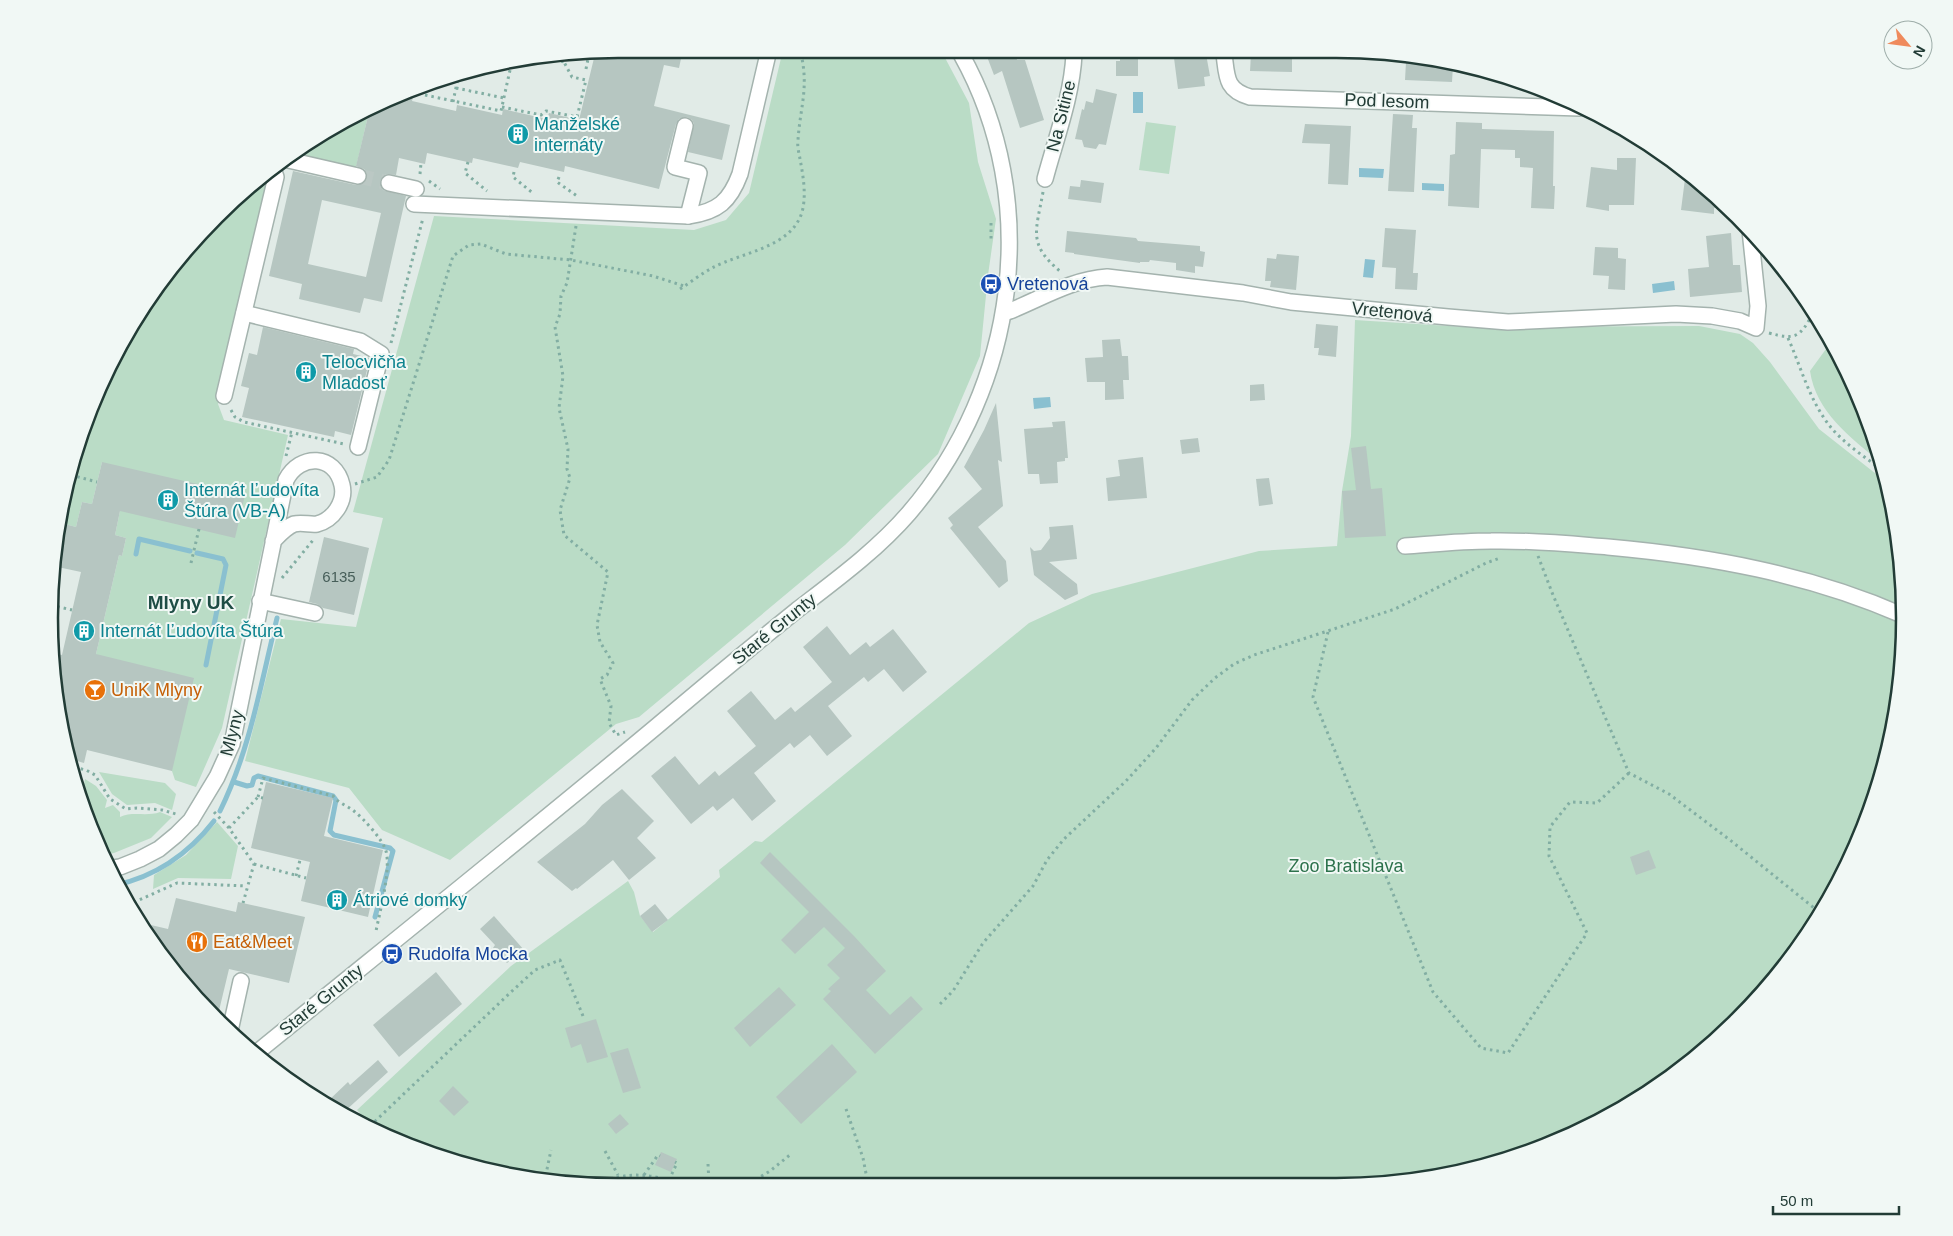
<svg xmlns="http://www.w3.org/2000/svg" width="1953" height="1236" viewBox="0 0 1953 1236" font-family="Helvetica,sans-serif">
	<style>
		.green { fill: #badcc6 }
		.water { fill: #8ac0d0 }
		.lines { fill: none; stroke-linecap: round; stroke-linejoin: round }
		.stream { stroke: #8ac0d0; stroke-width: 5 }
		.building { fill: #b6c6c1; fill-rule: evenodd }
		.minor-tunnel { stroke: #bbc8c4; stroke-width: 15; stroke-dasharray: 15 8; stroke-linecap: butt }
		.minor-casing { stroke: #a4b3ae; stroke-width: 18 }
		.path { stroke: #82aea3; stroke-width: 3; stroke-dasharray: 2.5 4; stroke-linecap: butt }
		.minor { stroke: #fff; stroke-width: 15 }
		.labels { text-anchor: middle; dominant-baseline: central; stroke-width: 4; stroke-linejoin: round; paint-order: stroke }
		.number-label { font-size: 15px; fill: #475e59 }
		.street-label { font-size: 18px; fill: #223c36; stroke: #f1f8f5 }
		.culture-label { font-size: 18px; fill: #0d838f; stroke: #f1f8f5; text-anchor: start }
		.transit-label { font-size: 18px; fill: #164399; stroke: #f1f8f5; text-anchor: start }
		.food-label { font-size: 18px; fill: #c56008; stroke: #f1f8f5; text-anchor: start }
		.park-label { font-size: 18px; fill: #2d724c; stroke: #f1f8f5 }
		.neighbourhood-label { font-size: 19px; font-weight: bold; fill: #1e4d45; stroke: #f1f8f5 }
		.rim { fill: none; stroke: #223c36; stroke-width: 2.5 }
	</style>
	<rect width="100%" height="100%" fill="#e1ebe7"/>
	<g class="green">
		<polygon points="782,54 943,54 969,103 978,162 996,219 988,275 980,356 938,454 845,545 639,717 616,724 450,860 382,830 349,788 245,761 281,619 356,627 383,518 353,512 434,216 694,230 726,220 749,193"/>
		<polygon points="363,115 368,116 356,167 291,154 302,145 345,124 352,125 353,120"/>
		<polygon points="1146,122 1176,126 1169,174 1139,170"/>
		<polygon points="269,171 218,404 224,420 288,435 222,728 196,787 175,780 172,771 96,654 119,555 122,556 126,538 115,535 120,511 102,462 92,504 82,502 76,527 61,523 79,435 125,334 167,271 216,215"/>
		<polygon points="1355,320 1464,327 1699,326 1740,334 1753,343 1770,362 1819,429 1885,481 1899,544 1903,656 1885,766 1845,870 1786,965 1682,1069 1587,1128 1483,1168 1373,1186 544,1182 400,1144 365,1124 367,1121 357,1110 511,966 628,881 634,892 640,916 653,932 720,877 719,870 755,841 762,842 1029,623 1092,594 1259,551 1337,546 1342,491 1351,436"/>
		<path d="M1828,334l46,101 6,27c-30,-25 -64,-50 -70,-91l16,-22z"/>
		<polygon points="99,772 165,783 176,794 172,810 155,803 127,805 112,794"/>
		<path d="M85,779l11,7 11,14 -2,8 8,-3 7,7v5c12,-6 27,0 40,-5l12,5 -21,21 -37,15 -12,2 -21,-56z"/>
		<polygon points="217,822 238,846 231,879 178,878 153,889 154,875 186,855"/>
	</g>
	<g class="water">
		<rect x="1133" y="92" width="10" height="21"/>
		<polygon points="1359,168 1384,169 1383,178 1359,177"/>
		<polygon points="1422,183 1444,184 1444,191 1422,190"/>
		<polygon points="1365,259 1375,260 1373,278 1363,277"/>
		<polygon points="1674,281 1675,290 1653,293 1652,284"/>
		<polygon points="1050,397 1051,407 1034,409 1033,398"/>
	</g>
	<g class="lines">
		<g class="stream">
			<polyline points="197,553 223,559 226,565 206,665"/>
			<polyline points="136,554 139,539 190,551"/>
			<polyline points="234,782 247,786 252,785 254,778 258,776 333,796 336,800 330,831 334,835 390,848 393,851 375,917"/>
			<path d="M220,811c30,-61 41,-128 57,-193"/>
			<path d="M116,885c41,-9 73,-32 98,-64"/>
		</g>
	</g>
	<g class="building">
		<path d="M595,54h87l-3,14 -15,-3 -10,41 76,19 -8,35 -34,-8 6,-28 -2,-4 -5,-3 -8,2 -3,5 -17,65 -94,-23 -1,6 -44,-10 -2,6 -45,-10 -1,5 -45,-10 -2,11 -26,-6 -3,17 -10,-1 -6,7 3,9 23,6 -24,106 -18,-4 -4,15 -61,-14 3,-15 -33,-8 24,-105 63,14 8,-2 3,-5v-5l-3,-4 -8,-3 13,-54 46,-23 -3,12 44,10 1,-6 45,10 1,-6 44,10 2,-6 30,7zM322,200l59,13 -15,64 -58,-13z"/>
		<polygon points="986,54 1016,54 1017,60 1025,60 1044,120 1020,128 1002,71 994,75"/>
		<polygon points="1120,54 1138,54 1138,76 1116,76 1116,61 1120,61"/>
		<polygon points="1189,54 1206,54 1210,76 1204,77 1205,86 1178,89 1174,58 1189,56"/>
		<polygon points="1251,54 1292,54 1292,72 1250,71"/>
		<polygon points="1428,59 1453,65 1452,82 1405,80 1406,62 1427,63"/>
		<polygon points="1096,89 1117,94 1106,145 1099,144 1096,149 1084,147 1082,140 1075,139 1082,109 1084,110 1086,101 1093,103"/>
		<polygon points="1393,114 1413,115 1412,128 1417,128 1414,192 1388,191"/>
		<polygon points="1456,122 1482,123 1482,129 1554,131 1553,186 1555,186 1554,209 1531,208 1533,168 1520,167 1520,158 1515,158 1515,150 1481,149 1479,208 1448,206 1450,155 1455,154"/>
		<polygon points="1305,124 1351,126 1348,185 1328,184 1330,144 1302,143"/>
		<polygon points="1617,158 1636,158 1634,205 1609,205 1609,211 1586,207 1591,167 1617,170"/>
		<polygon points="1686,171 1724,206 1714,208 1714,214 1681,210"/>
		<polygon points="1081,180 1104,183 1101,203 1068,199 1070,186 1080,187"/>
		<polygon points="1385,228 1416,230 1413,273 1418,273 1417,290 1395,289 1396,268 1382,267"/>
		<polygon points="1067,231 1136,238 1138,241 1200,246 1200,251 1205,252 1203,267 1195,266 1195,273 1176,270 1176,263 1150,260 1149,262 1140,262 1140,263 1074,254 1074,253 1065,252"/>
		<polygon points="1731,233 1733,265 1740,265 1742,292 1690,297 1688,269 1709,267 1706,236"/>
		<polygon points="1595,247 1618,248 1618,258 1626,259 1625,290 1608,289 1609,276 1593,275"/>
		<polygon points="1277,254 1299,256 1296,290 1270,287 1271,281 1265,281 1267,258 1276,259"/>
		<polygon points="1316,324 1338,326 1336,357 1318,355 1319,348 1314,348"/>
		<polygon points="263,327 354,349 353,354 370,358 351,435 335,431 334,437 242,417 249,388 241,386 249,353 257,355"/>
		<polygon points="1120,339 1122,356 1128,356 1129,380 1123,380 1124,399 1105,400 1105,382 1087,382 1085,358 1103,357 1102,340"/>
		<polygon points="1264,384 1265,400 1250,401 1250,385"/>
		<polygon points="996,403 1002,462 998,460 1003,506 978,527 1006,561 1008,581 999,588 950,528 953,525 948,518 982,489 964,467 984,430"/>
		<polygon points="1065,421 1068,458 1065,458 1065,461 1057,462 1058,483 1040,484 1039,474 1028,474 1024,429 1053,427 1052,422"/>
		<polygon points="1198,438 1200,452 1182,454 1180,440"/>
		<polygon points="1366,446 1371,489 1382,488 1386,536 1345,538 1342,491 1356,490 1351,448"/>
		<polygon points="1143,457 1147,498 1108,501 1106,478 1120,476 1118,460"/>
		<polygon points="102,462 245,495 235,538 120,511 115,535 126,538 122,556 119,555 96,654 194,678 172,771 87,750 84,763 70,759 74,745 64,743 54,692 52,653 62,655 81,572 53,566 61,523 76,527 82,502 92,504"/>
		<polygon points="1269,478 1273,504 1259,506 1256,479"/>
		<polygon points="1073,525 1077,559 1049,562 1077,584 1078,594 1065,600 1034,575 1030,547 1034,551 1041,550 1050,538 1049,527"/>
		<polygon points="324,537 369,548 354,615 323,608 317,604 309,602"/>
		<polygon points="827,626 850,655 866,642 870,647 893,629 927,672 903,692 884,669 868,682 864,677 828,706 852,736 827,756 810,735 794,748 790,743 754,773 776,801 752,821 733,798 717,811 713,806 691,824 651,776 675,756 699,785 715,771 719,776 756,746 727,711 751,691 775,720 791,707 795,712 832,682 803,647"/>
		<polygon points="266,782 333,798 324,836 383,850 368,917 301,901 310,862 251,848"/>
		<polygon points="622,789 654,821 637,838 656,858 629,880 613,860 577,889 576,888 572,891 537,862 585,824 602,805"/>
		<polygon points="1649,850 1656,868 1636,875 1630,857"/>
		<polygon points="770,852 854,936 886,971 866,990 890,1015 911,996 923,1009 875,1054 823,999 831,991 828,989 840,978 827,965 845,948 824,927 795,954 781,940 809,912 760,863"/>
		<polygon points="176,898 236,912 238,902 305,917 289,983 229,969 217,1019 190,994 145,934 138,922 168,929"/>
		<polygon points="655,904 668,920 652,932 640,916"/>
		<polygon points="494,916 524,950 507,963 493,948 495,945 480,929"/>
		<polygon points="436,972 462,1004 399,1057 373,1025"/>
		<polygon points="779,987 796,1005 750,1047 734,1028"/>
		<polygon points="596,1019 608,1057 587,1063 581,1044 571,1048 565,1028"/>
		<polygon points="832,1044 857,1072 801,1124 776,1097"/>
		<polygon points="628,1048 641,1088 623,1093 610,1053"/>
		<polygon points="378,1060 388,1072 344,1112 327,1102 348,1082 350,1085"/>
		<polygon points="453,1086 469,1102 454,1116 439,1101"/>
		<polygon points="620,1114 629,1124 616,1134 608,1124"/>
		<polygon points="661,1152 677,1159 671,1172 655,1165"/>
	</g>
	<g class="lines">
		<polyline class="minor-tunnel" points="358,176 389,183"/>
		<g class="minor-casing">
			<g id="minor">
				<path d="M1224,54c3,22 1,36 26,43l330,11"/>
				<polyline points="685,126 675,167 699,173 688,216"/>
				<polyline points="284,159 358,176"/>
				<path d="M1045,179c11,-41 27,-83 29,-125"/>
				<polyline points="389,183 416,189"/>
				<path d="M414,204l274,12c30,-4 42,-15 52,-42l28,-120"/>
				<polyline points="244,313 360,341 381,354 358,447"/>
				<path d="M1004,313l6,-2c32,-13 63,-32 97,-34l136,16 48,9 157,15 60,5 168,-8 36,2 28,5 16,7 2,-22 -8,-76"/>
				<polyline points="224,396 276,177 273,168"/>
				<path d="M1405,546c28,-2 57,-5 86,-5 39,-1 79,3 117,6 100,9 201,27 294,68"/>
				<polyline points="260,601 315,613"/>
				<path d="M107,869l13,-2 20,-8 19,-10 17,-14 15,-15 26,-43 15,-33 54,-264c14,-27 49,-26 56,5 4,17 -9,35 -25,39 -7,1 -15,-2 -23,0 -8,3 -15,11 -21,17"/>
				<polyline points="230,1031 241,981"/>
				<path d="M255,1054c134,-109 269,-217 402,-328 46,-39 93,-78 140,-116 39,-30 80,-60 112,-97 108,-126 134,-312 52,-459"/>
			</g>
		</g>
		<g class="path">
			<polyline points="536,55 564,62"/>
			<polyline points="586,69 589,54"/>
			<polyline points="456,88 504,98"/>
			<polyline points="425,95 501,111 512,61"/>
			<polyline points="453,102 459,73"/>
			<polyline points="502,107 541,115 546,111 577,117 586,80 572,77 564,62 566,54"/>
			<polyline points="468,162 465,173 487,191"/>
			<polyline points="514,172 513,177 534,194"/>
			<polyline points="420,174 421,163"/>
			<polyline points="559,177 557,182 577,196"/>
			<polyline points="429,181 440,189"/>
			<path d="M1043,192c-7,40 -16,52 19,81"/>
			<polyline points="991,223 991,239"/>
			<polyline points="576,226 567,283 561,296 560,314 555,327 563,376 559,408 568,449 567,469 570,478 560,510 564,535 608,572 597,625 600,642 613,663 607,675 600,679 611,706 609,723 616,735 625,732"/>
			<path d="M680,289c11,-7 21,-15 32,-21 29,-16 83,-20 91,-60 3,-16 0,-33 -3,-49 -1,-6 -3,-13 -2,-19 2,-32 11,-52 3,-86"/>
			<path d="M1769,333c26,7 31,5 44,-20"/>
			<path d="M1788,338c13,29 21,61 41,87 14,18 36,32 53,45"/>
			<polyline points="391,343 423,218"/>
			<polyline points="231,410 235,417 244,422 344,444"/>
			<polyline points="286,456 292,432"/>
			<polyline points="71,475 97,482"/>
			<polyline points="355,484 377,477 389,460 453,256 469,245 481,244 506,254 571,260 653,276 684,286"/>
			<polyline points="1538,556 1553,595 1629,773 1669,794 1730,840 1819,912"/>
			<polyline points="191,563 199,529"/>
			<polyline points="282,578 314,539"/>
			<polyline points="51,605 72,610"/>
			<polyline points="1328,632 1313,697 1433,992 1481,1048 1508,1053 1587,933 1549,856 1550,827 1570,802 1597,803 1629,773"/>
			<polyline points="68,766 86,770 95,775 110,799 126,809 137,808 162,810 176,814"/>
			<path d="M258,797l5,-19 70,18c6,8 16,10 22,16 9,7 28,28 31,39 5,19 -6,60 -10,80"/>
			<polyline points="214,812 229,828 254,864 243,903"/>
			<polyline points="229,828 258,797 263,798"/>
			<polyline points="254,864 306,878"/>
			<polyline points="296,876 300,860"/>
			<polyline points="128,905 177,883 246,886"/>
			<polyline points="940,1004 953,991 983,943 1033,886 1047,860 1064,839 1126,781 1156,748 1192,700 1215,678 1234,664 1254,655 1395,609 1486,563 1500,558"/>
			<polyline points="846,1109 863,1158 868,1184"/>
			<polyline points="370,1126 511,992 535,970 560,960 583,1016"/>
			<polyline points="605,1151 618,1175"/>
			<polyline points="708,1164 709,1183"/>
			<polyline points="644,1175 658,1155 660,1156"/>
			<polyline points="669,1180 677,1163 675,1162"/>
			<polyline points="546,1182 545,1179 551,1150"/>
			<path d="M598,1183c29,-11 50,-10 79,0"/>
			<polyline points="750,1183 770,1171 791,1154"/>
		</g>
		<use href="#minor" class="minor"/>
	</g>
	<defs>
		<g id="building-disc" transform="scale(1.125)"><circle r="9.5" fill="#0f9aa8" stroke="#f1f8f5"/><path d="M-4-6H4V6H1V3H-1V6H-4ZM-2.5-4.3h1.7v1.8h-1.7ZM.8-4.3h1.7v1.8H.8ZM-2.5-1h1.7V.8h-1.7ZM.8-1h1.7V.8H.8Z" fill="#fff"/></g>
		<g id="bus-disc" transform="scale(1.125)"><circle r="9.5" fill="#1a4fb4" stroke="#f1f8f5"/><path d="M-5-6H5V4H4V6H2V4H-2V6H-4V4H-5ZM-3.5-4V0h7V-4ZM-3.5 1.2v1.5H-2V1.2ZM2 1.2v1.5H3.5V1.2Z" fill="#fff"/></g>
		<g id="bar-disc" transform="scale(1.125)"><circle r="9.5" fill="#e8710a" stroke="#f1f8f5"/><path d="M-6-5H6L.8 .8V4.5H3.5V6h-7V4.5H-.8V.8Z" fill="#fff"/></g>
		<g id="restaurant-disc" transform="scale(1.125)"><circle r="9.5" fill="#e8710a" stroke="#f1f8f5"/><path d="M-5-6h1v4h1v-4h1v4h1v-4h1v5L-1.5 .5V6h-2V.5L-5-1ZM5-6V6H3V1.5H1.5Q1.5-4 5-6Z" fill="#fff"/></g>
	</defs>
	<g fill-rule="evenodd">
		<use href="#building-disc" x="518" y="134"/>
		<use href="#bus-disc" x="991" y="284"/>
		<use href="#building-disc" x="306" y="372"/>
		<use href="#building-disc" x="168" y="500"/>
		<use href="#building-disc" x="84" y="631"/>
		<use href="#bar-disc" x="95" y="690"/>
		<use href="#building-disc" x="337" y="900"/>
		<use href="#restaurant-disc" x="197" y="942"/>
		<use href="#bus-disc" x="392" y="954"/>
	</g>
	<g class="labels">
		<g class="number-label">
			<text x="339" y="576">6135</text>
		</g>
		<g class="street-label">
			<text transform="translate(1387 101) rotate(2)">Pod lesom</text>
			<text transform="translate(1061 116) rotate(-76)">Na Sitine</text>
			<text transform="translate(1392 312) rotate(6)">Vretenová</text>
			<text transform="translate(774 629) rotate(-39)">Staré Grunty</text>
			<text transform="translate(232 733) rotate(-75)">Mlyny</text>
			<text transform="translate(321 1000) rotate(-39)">Staré Grunty</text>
		</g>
		<g class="culture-label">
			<text x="534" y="124">Manželské<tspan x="534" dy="21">internáty</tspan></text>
			<text x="322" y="362">Telocvičňa<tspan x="322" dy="21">Mladosť</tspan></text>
			<text x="184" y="490">Internát Ľudovíta<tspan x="184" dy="21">Štúra (VB-A)</tspan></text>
			<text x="100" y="631">Internát Ľudovíta Štúra</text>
			<text x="353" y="900">Átriové domky</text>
		</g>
		<g class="transit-label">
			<text x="1007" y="284">Vretenová</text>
			<text x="408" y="954">Rudolfa Mocka</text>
		</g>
		<g class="food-label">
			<text x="111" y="690">UniK Mlyny</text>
			<text x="213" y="942">Eat&amp;Meet</text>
		</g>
		<g class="park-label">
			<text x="1346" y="866">Zoo Bratislava</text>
		</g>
		<g class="neighbourhood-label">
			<text x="191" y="602">Mlyny UK</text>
		</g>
	</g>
	<path d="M0 0H1953V1236H0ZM618 58H1336A560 560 0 0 1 1896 618V618A560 560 0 0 1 1336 1178H618A560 560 0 0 1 58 618V618A560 560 0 0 1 618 58Z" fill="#f1f8f5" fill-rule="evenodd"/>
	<path class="rim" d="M618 58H1336A560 560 0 0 1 1896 618V618A560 560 0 0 1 1336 1178H618A560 560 0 0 1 58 618V618A560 560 0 0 1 618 58Z"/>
	<g transform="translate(1908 45) rotate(119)"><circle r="24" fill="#f1f8f5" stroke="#9eada9"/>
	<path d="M0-4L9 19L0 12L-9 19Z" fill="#ef8a5c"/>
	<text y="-8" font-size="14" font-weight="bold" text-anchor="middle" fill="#223c36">N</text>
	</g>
	<path d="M1773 1206v8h126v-8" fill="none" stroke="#223c36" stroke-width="2.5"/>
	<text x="1780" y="1206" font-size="15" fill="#223c36" stroke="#f1f8f5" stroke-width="4" paint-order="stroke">50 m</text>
</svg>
